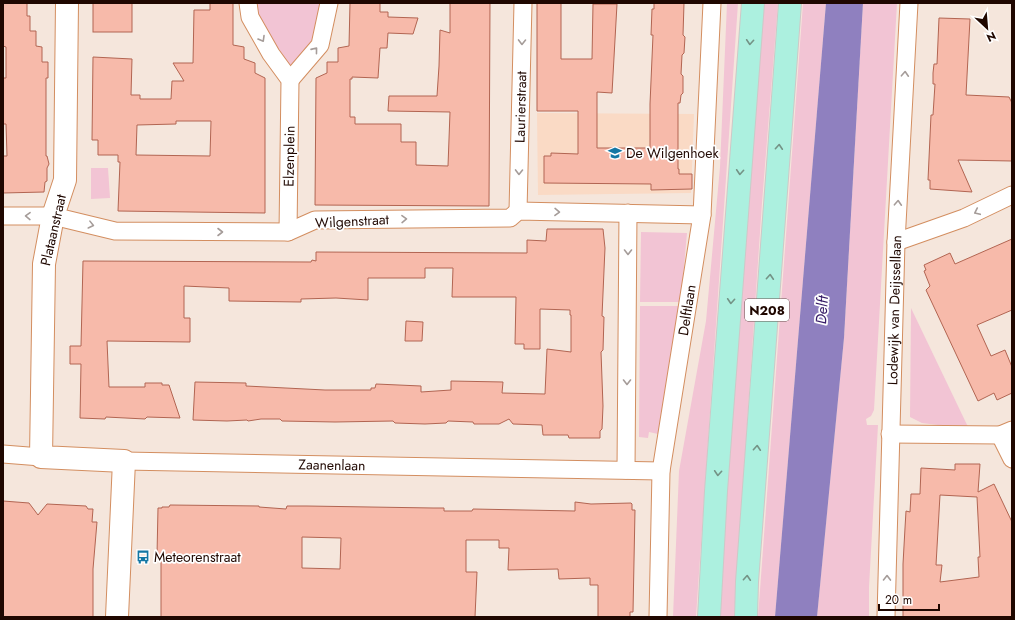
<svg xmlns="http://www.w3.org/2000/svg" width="1015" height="620" viewBox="0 0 1015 620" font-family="Jost,sans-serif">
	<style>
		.built { fill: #fadac5 }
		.green { fill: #f2c4d4 }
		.water { fill: #8f80bf }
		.building { fill: #f7baaa; stroke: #b26552; fill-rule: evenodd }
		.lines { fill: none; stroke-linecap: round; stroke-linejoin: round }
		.street-casing { stroke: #d38e60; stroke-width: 19 }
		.secondary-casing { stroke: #d38e60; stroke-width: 24 }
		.primary-casing { stroke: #cec8c7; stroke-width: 24 }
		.street { stroke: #fff; stroke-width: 17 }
		.secondary { stroke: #fff; stroke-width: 22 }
		.primary { stroke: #acf0df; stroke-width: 22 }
		.oneway { stroke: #a59c99 }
		.oneway2 { stroke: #749386 }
		.labels { text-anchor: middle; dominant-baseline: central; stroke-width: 3.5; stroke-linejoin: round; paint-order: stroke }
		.shield { fill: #fff; stroke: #62514c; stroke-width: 1 }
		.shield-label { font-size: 13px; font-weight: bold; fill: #1f0700 }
		.street-label { font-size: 14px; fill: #1f0700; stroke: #fff }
		.poi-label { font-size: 14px; fill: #1f0700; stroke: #fff; text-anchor: start }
		.water-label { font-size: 15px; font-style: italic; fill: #361b66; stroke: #fff }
	</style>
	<rect width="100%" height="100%" fill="#f5e6dc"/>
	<polygon class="built" points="537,113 694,114 691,193 538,195"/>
	<g class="green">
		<polygon points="255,3 325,3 316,42 290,80 255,14"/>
		<polygon points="727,3 738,3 696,617 673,617 679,471 706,321 720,167"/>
		<polygon points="763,3 778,3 762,203 734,617 717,617"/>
		<polygon points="803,3 826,3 775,617 758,617"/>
		<polygon points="863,3 897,3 874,410 871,416 866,419 867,425 878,425 869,587 869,617 817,617 844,338"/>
		<polygon points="91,168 108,168 110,198 91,199"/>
		<polygon points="641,232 687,233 681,302 640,302"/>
		<polygon points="640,306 680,306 658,434 649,432 648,438 639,437"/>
		<polygon points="911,308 969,429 922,423 910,417"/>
	</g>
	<polygon class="water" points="826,3 863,3 844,338 817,617 775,617"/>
	<g class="building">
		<polygon points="3,3 27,3 27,16 30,16 30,31 36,31 36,46 42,47 42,62 48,62 48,78 46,78 46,156 47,156 49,164 47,168 47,181 45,182 44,192 3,193 3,156 7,156 6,124 3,124 3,78 6,78 6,47 3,46"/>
		<rect x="93" y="3" width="39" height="29"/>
		<path d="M210,3h23v42l11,2v12l11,4v10l10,5v135l-147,-2 2,-49h-2v-7h-20v-15h-6l1,-83 39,2 -1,36h9v4h31l1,-18h12l-11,-18h20l1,-53h16zM176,121h35l-1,35 -74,-1 1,-30 39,-1z"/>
		<polygon points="350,3 380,3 380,12 388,12 388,17 418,18 413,34 388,33 387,48 380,48 378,78 352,77 352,79 350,79 350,117 355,117 355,124 401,124 401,142 416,142 416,165 448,166 450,112 388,111 389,96 437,96 439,66 440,30 450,33 450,3 490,3 489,206 315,205 316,78 327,73 327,62 338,62 338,48 349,46"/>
		<polygon points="537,3 561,3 561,59 592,59 593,4 617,4 612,93 597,92 597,148 650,148 650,104 653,35 651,35 652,9 654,9 654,3 684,3 683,35 685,37 684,53 682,55 681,74 683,76 683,93 681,95 680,103 678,103 678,169 679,169 679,174 692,174 692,189 651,190 651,184 544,183 544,156 551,156 551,153 578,154 578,111 537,111"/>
		<polygon points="939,18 970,19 966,95 1009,97 1012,103 1012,161 958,160 972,192 930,189 930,180 928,180 931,115 933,115 935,84 933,84 933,73 934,64 937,64"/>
		<polygon points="547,229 603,229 605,248 602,316 604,317 603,350 601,352 603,406 602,429 600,431 600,438 569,438 568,435 543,435 542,425 513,424 509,419 499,424 474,424 473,422 448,421 446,423 425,424 395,423 393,421 335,422 282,421 280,419 261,419 248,421 247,420 227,421 193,420 195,382 246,383 246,386 325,390 371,390 371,388 375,388 376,384 421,386 421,392 451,390 451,381 503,382 502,393 545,394 547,349 571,352 571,315 570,315 570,310 540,309 540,349 524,349 524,344 515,344 516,297 452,297 453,268 425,268 425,278 368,278 368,300 336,298 301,299 301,302 229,301 229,288 184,286 184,318 190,318 190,342 107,341 109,387 145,387 145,383 162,383 162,385 169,385 180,418 147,417 145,419 106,417 105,419 80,418 81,364 70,364 70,346 81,346 83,261 311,262 312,260 316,261 316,252 527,253 527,240 546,241"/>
		<polygon points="1012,239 1012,310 977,325 991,356 1005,350 1012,367 1012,393 997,400 994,393 978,401 926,290 930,286 924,271 926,270 924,265 950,253 955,264"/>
		<polygon points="406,321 423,322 422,341 405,341"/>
		<path d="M955,464h25l-2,28 16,-8 18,38v95h-109v-53l2,-36 1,-17 4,1 1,-18h9l1,-26 34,2zM940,495l37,2 3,60h-2l1,20 -39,5 2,-17h-6z"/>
		<polygon points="3,501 29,503 38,515 47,504 86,506 88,509 93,509 92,522 97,522 93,569 93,617 3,617"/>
		<path d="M575,502l16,2 40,-1 1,1v6h3l-2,102h-3v5h-32v-32h-8v-7l-31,1 -1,-10 -50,1 1,-22h-10v-8h-33v32h11l-2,45h-314v-62h-4l1,-47h4v-1h7l1,-2 89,1v1l27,2 1,-3h20l126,2h11v3h28l1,-2 102,2zM302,537l39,1 -1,31 -38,-1z"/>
	</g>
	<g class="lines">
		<g class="street-casing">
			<g id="street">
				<polyline points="248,3 250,17 271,54 290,80 288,232"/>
				<polyline points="290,80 320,45 329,3"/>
				<path id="s1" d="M518,211l5,-208"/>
				<polyline points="3,216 53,216 115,231 288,232 315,220 510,218 518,211 702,215"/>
				<polyline points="896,242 964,218 1012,195"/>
				<polyline points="890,434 1000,435 1012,430"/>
				<polyline points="1000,435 1012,459"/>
				<polyline points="3,454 41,457"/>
				<path id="s2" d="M124,461l537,10"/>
				<polyline points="626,470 628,213"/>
				<path id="s3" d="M658,617l3,-146 41,-256 10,-212"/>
				<path id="s4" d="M886,617l10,-375 13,-239"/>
			</g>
		</g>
		<g class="secondary-casing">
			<polyline id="secondary" points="67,3 65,180 53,216 44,264 41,457 124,461 117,617"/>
		</g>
		<g class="primary-casing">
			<g id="primary">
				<polyline points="709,617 716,491 753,3"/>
				<polyline points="746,617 747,582 790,3"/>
			</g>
		</g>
		<use href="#street" class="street"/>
		<use href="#secondary" class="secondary"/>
		<use href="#primary" class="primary"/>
	</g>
	<defs><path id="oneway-chevron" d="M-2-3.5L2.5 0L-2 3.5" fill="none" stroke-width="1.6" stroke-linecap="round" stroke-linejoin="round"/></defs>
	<g class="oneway">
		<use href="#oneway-chevron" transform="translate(262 39) rotate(60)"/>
		<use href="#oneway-chevron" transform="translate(522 42) rotate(91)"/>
		<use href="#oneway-chevron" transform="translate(315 50) rotate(-51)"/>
		<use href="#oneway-chevron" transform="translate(905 74) rotate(-87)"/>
		<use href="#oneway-chevron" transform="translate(519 172) rotate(91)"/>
		<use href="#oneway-chevron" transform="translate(898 203) rotate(-87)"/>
		<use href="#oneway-chevron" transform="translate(557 212) rotate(1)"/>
		<use href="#oneway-chevron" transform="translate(977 212) rotate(155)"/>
		<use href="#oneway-chevron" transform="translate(28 216) rotate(-179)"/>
		<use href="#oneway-chevron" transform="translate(404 219) rotate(-1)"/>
		<use href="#oneway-chevron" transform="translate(91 225) rotate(14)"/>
		<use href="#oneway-chevron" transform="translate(220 232)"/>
		<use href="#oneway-chevron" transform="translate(628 252) rotate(90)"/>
		<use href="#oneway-chevron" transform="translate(627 382) rotate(90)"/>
		<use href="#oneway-chevron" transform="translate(887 578) rotate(-89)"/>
	</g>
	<g class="oneway2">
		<use href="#oneway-chevron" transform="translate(750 42) rotate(94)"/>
		<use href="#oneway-chevron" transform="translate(779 147) rotate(-86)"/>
		<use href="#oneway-chevron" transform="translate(740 172) rotate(94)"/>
		<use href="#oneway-chevron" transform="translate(770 277) rotate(-86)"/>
		<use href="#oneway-chevron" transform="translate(731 301) rotate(94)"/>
		<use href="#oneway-chevron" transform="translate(757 448) rotate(-86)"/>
		<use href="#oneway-chevron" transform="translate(718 473) rotate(94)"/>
		<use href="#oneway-chevron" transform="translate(747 578) rotate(-86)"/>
	</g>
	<defs>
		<g id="school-bare" transform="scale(1.08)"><path d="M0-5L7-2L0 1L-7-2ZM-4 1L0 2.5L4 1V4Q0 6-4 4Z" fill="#1477a4" stroke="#fff" stroke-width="2.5" paint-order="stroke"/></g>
		<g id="bus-bare" transform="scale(1.08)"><path d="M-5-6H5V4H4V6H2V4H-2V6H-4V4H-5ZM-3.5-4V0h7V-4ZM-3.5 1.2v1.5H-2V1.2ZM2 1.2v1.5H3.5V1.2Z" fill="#1477a4" stroke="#fff" stroke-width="2.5" paint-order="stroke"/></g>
	</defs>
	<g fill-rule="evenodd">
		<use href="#school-bare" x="615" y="153"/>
		<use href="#bus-bare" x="143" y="557"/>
	</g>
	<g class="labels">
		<rect class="shield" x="745" y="299" width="44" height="22" rx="3"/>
		<g class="shield-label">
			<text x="767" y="310">N208</text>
		</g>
		<g class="street-label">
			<text stroke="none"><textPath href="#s1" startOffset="104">Laurierstraat</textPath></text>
			<text transform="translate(289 156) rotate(-89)">Elzenplein</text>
			<text transform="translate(352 221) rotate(-3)">Wilgenstraat</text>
			<text transform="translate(53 230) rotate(-77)">Plataanstraat</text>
			<text stroke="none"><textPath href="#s3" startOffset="309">Delftlaan</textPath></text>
			<text stroke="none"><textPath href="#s4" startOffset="307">Lodewijk van Deijssellaan</textPath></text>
			<text stroke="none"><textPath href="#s2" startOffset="208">Zaanenlaan</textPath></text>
		</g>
		<g class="poi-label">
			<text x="626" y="153">De Wilgenhoek</text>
			<text x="154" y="557">Meteorenstraat</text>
		</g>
		<g class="water-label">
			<text transform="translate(822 310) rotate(-86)">Delft</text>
		</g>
	</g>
	<rect width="1015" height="620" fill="none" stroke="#1f0700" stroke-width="8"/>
	<g transform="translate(987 28) rotate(154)" stroke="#ffffff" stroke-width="3" paint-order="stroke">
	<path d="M0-3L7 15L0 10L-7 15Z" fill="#1f0700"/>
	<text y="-6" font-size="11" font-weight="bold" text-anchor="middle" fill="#1f0700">N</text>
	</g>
	<path d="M879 604v6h60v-6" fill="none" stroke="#1f0700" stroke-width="2"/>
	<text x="885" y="604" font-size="12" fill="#1f0700" stroke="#ffffff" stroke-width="3" paint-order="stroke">20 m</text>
</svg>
